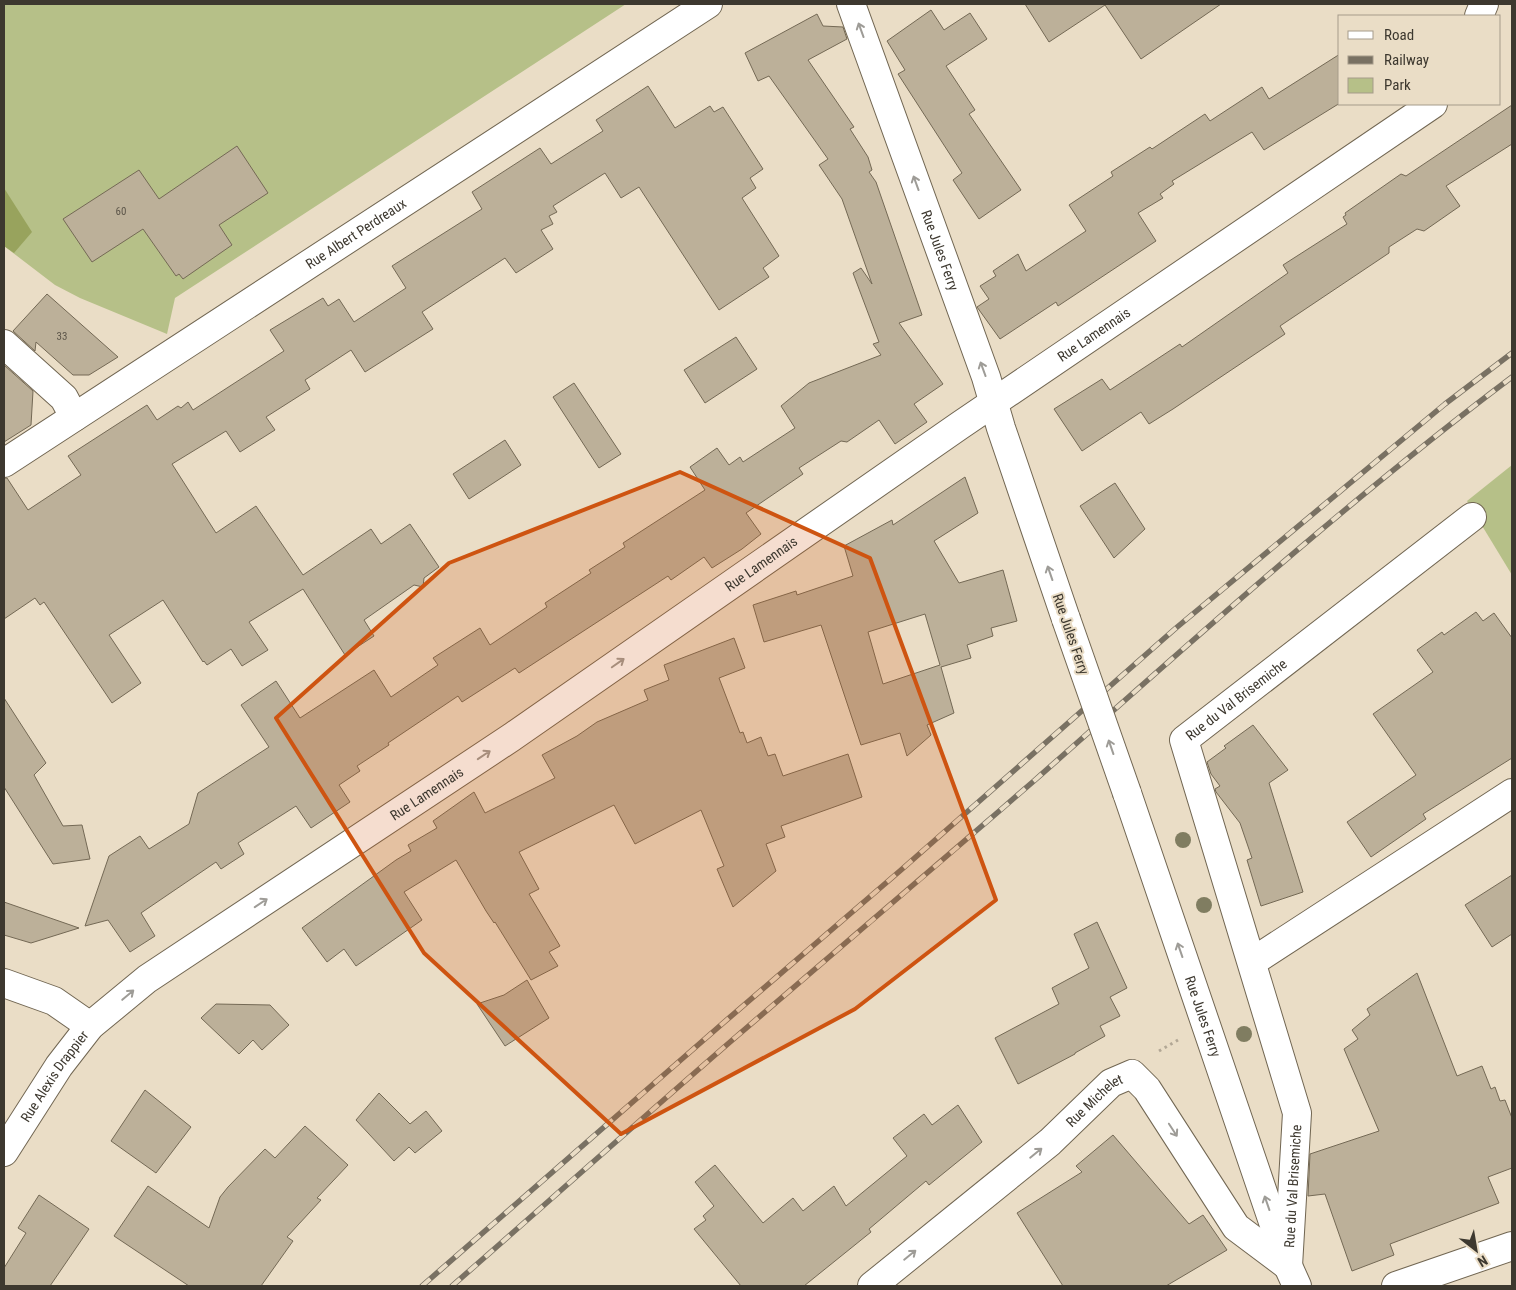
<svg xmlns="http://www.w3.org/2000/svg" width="1516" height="1290" viewBox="0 0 1516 1290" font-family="'Roboto Condensed',sans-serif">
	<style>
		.green { fill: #b6c088 }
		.forest { fill: #98a35d }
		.building { fill: #bcb099; stroke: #746955; fill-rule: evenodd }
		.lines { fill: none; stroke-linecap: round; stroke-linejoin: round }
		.minor-casing { stroke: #716652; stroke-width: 30 }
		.path { stroke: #b2a795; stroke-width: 3; stroke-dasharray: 2.5 4; stroke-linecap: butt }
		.minor { stroke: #fff; stroke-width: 28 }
		.rail-casing { stroke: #797163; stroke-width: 5.5 }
		.rail { stroke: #eaddc6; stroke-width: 4; stroke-dasharray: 11; stroke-linecap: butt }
		.minor-bridge-casing { stroke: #716652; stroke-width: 30; stroke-linecap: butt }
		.minor-bridge { stroke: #fff; stroke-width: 28 }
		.tree { fill: #807d61 }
		.oneway { stroke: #9e9c97 }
		.marked { fill: #ce5411; fill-opacity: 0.2; stroke: #ce5411; stroke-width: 4; stroke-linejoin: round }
		.labels { text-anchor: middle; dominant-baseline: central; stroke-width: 4; stroke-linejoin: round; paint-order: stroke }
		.number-label { font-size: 11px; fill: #5d564a }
		.street-label { font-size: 14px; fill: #3d382f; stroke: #eaddc6 }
	</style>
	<rect width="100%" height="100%" fill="#eaddc6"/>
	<g class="green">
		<polygon points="4,4 626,4 175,298 167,334 80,298 55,285 4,246"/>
		<polygon points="1512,465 1512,575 1467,501"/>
	</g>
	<polygon class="forest" points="4,188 32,232 14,253 4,246"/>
	<g class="building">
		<polygon points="1025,4 1221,4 1141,59 1105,5 1049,42"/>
		<polygon points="931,10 944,30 970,13 987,39 946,66 975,110 969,114 1021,190 979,219 953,180 962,173 898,74 905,70 887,41"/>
		<polygon points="817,14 823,26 843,27 847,39 808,60 854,127 850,129 868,157 872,170 869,172 876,182 922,315 899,323 943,384 914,404 927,422 895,444 879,420 847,442 841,441 799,468 803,474 746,513 761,534 742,549 712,568 704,557 671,580 668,576 519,673 515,668 462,702 458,696 388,743 389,745 357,766 360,771 339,785 350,802 311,828 296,806 238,843 244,854 221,869 216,862 141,913 155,936 130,952 108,920 85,926 109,856 140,836 149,849 189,824 198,793 269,747 241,705 276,681 300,718 374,670 391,697 438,665 433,658 480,628 490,645 547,607 545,603 591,573 589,570 625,547 623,543 705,490 690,467 717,448 729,465 740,457 743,462 795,428 781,406 809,383 881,355 873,344 879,342 853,273 861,268 872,284 842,199 819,165 828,159 769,76 758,81 745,53"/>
		<polygon points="1340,54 1340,103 1264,150 1252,132 1172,181 1174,184 1160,194 1163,198 1138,213 1156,241 1058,306 1056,302 1000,339 977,307 989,299 980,286 996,276 993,271 1018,254 1026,271 1086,231 1069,205 1113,176 1111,172 1150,147 1152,149 1205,114 1210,121 1262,87 1269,99"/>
		<polygon points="648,86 675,128 710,106 714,112 723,107 763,169 750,178 756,188 742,198 779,256 763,268 769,277 719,310 639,187 621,198 605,173 553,206 557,212 549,216 553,224 541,230 553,249 516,273 505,258 422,312 433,329 365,372 351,350 305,380 310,389 266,417 275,430 240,452 226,431 172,464 216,533 256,506 303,575 371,529 381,544 410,524 439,567 424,578 423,587 414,585 364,620 374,636 345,655 303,589 249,622 268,650 242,666 231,649 207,665 204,661 203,662 163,600 109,635 141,683 112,703 44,602 40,605 35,598 4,619 4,478 7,478 28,510 81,475 68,456 147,405 157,420 178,406 181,408 188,402 193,410 284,351 270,330 323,298 328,306 339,299 354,322 406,288 392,266 482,209 472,192 540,148 551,164 603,131 596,120"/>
		<polygon points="1512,105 1512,144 1446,186 1460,206 1424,231 1417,229 1389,247 1389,253 1280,326 1285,334 1173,409 1149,424 1141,412 1082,451 1054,409 1102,379 1110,390 1180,344 1182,347 1288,273 1283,265 1347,224 1343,217 1346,215 1345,213 1401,174 1406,176"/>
		<polygon points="237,146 268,193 219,225 232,245 183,279 179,274 176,276 143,229 92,262 63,219 139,170 159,199"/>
		<polygon points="47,294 118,357 89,375 73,375 36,342 35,351 13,331"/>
		<polygon points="736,337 757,369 705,403 684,370"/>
		<polygon points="4,365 33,391 31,425 4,442"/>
		<polygon points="574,383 621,454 599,468 553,397"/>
		<polygon points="505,440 521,465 469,499 453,474"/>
		<path d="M965,477l13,36 -44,28 25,42 44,-13 14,51 -26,7 2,8 -26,9 4,13 -30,9 13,46 -27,12 4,10 -24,21 -7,-23 -39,12 -40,-120 -57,17 -11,-37 43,-14 1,4 56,-19 -9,-30 48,-26 1,5zM925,614l15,51 -57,19 -15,-52z"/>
		<polygon points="1115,483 1145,529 1114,558 1080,506"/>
		<polygon points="1476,612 1483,621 1494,613 1512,638 1512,758 1423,814 1426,819 1371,857 1347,822 1416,775 1373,714 1433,672 1417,650 1442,632 1444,635"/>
		<polygon points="734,638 745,668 719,678 740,733 743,732 747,743 761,737 768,756 775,754 783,776 848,754 862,797 781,826 785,837 766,844 776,871 733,907 717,869 724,866 701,810 635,844 614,805 519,852 539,889 529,894 560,946 549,952 558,966 531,980 495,922 494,923 486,911 456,860 404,892 422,920 356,966 344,949 327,962 302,928 396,860 411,851 408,845 437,828 433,821 474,792 485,813 555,778 542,755 577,736 597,722 648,700 644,690 669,680 664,665"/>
		<polygon points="4,698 46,763 34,775 63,826 82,825 90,859 53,864 4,787"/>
		<polygon points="1253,725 1288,770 1269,783 1303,892 1261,906 1247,860 1252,858 1240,823 1216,792 1215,789 1220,786 1211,774 1207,762 1226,748 1224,746"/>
		<polygon points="1512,875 1512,934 1492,947 1465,905"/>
		<polygon points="4,902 79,928 31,943 4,935"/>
		<polygon points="1097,922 1127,988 1110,997 1120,1016 1100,1026 1105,1036 1075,1053 1075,1054 1018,1084 995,1038 1059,1004 1052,988 1089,968 1074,934"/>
		<polygon points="1417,973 1457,1076 1482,1066 1491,1089 1495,1087 1500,1101 1505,1100 1512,1118 1512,1168 1488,1177 1499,1203 1390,1244 1394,1255 1352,1271 1325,1194 1308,1196 1310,1154 1379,1131 1344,1049 1358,1039 1352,1030 1370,1015 1367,1009"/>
		<polygon points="527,980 549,1018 505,1046 477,1004 504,995"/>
		<polygon points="216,1004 270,1005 289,1025 262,1050 253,1040 239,1054 201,1018"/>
		<polygon points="145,1090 191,1127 156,1173 111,1141"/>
		<polygon points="379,1093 410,1124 426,1111 442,1131 415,1153 409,1147 394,1161 356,1120"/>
		<polygon points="958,1105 982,1142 929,1185 926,1181 869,1229 871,1232 804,1286 741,1286 694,1229 706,1220 703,1216 714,1206 695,1182 715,1165 763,1223 793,1198 803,1211 834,1186 846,1206 907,1156 893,1138 924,1114 932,1125"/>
		<polygon points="305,1126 348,1165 317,1198 321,1200 287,1237 293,1241 261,1286 189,1286 114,1236 148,1186 209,1228 220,1197 228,1187 265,1149 275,1158"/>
		<polygon points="1113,1135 1189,1224 1203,1215 1227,1250 1166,1286 1063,1286 1017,1213 1082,1172 1076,1166"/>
		<polygon points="39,1195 89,1229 50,1286 4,1286 4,1268 26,1233 18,1228"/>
	</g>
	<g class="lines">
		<g class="minor-casing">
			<g id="minor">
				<path id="s1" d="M851,4l135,373 15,51 65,191"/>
				<polyline points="1479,16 1484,4"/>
				<polyline points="4,344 64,398 74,417"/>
				<path id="s2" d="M4,463l704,-459"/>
				<path id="s3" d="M1127,793l161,473 9,20"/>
				<polyline points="1252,962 1512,793"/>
				<polyline points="4,983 54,1001 90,1026"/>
				<path id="s4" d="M4,1152l55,-86 31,-40 57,-47 365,-242 447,-311 474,-322"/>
				<path id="s5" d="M1288,1266l9,-153 -113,-373 288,-223"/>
				<path id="s6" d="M872,1286l178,-144 61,-59 21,-9 15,15 89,138 52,39"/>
				<polyline points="1396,1286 1512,1246"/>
			</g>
		</g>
		<polyline class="path" points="1159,1051 1178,1040"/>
		<use href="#minor" class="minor"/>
		<g class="rail-casing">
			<g id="rail">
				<polyline points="422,1286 722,1024 901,870 1176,628 1445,404 1512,353"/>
				<path d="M452,1286c95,-83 189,-167 285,-250 99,-85 199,-170 298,-256 156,-138 311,-278 477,-403"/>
			</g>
		</g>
		<use href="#rail" class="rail"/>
		<g class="minor-bridge-casing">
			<polyline id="minor-bridge" points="1066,619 1127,793"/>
		</g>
		<use href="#minor-bridge" class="minor-bridge"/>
	</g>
	<g class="tree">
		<circle cx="1183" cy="840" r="8"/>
		<circle cx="1204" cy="905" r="8"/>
		<circle cx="1244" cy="1034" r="8"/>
	</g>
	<defs><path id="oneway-shaft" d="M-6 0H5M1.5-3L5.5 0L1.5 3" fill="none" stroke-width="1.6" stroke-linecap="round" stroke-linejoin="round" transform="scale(1.25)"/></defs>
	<g class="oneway">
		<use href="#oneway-shaft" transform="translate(861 30) rotate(-110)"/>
		<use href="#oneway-shaft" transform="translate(916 183) rotate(-110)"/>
		<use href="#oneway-shaft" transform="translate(983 369) rotate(-110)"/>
		<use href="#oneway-shaft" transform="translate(1050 573) rotate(-109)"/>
		<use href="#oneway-shaft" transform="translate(618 663) rotate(-35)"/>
		<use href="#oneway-shaft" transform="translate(1111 747) rotate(-109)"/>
		<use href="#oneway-shaft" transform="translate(484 755) rotate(-34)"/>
		<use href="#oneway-shaft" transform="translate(261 903) rotate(-34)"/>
		<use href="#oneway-shaft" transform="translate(1180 950) rotate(-109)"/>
		<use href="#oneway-shaft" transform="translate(128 995) rotate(-40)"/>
		<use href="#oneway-shaft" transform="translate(1173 1130) rotate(57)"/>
		<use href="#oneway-shaft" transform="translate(1036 1153) rotate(-39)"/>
		<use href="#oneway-shaft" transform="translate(1267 1203) rotate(-109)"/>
		<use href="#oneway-shaft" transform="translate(910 1255) rotate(-39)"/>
	</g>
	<path class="marked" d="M680,472l190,86 126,342 -141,109 -234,125 -197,-181 -148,-235 173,-155z"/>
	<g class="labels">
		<g class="number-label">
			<text x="121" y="211">60</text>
			<text x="62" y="336">33</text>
		</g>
		<g class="street-label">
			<text stroke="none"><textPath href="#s2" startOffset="420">Rue Albert Perdreaux</textPath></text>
			<text stroke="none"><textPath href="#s1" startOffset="262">Rue Jules Ferry</textPath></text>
			<text stroke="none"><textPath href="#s4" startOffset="1372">Rue Lamennais</textPath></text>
			<text stroke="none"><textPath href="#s4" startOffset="968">Rue Lamennais</textPath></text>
			<text transform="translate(1071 634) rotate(71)">Rue Jules Ferry</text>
			<text stroke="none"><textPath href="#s5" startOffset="609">Rue du Val Brisemiche</textPath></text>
			<text stroke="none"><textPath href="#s4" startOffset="562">Rue Lamennais</textPath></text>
			<text stroke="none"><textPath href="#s3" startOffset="236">Rue Jules Ferry</textPath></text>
			<text stroke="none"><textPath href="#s4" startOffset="91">Rue Alexis Drappier</textPath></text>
			<text stroke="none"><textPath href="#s6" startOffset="290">Rue Michelet</textPath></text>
			<text stroke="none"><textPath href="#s5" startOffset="80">Rue du Val Brisemiche</textPath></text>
		</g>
	</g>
	<rect width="1516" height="1290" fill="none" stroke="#3d382f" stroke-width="10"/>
	<rect x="1338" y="15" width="162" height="90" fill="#eaddc6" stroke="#a59b8a"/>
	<rect x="1348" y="31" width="25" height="8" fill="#ffffff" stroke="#a59b8a"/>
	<text x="1384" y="40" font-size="15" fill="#3d382f">Road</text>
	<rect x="1348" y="56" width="25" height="8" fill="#797163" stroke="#a59b8a"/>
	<text x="1384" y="65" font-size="15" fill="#3d382f">Railway</text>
	<rect x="1348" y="78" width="25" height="15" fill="#b6c088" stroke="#a59b8a"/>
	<text x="1384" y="90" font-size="15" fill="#3d382f">Park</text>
	<g transform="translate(1476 1250) rotate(149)" stroke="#eaddc6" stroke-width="4" paint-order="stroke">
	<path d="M0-4L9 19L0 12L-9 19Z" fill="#3d382f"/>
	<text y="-8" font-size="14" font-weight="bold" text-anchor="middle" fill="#3d382f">N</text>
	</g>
</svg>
